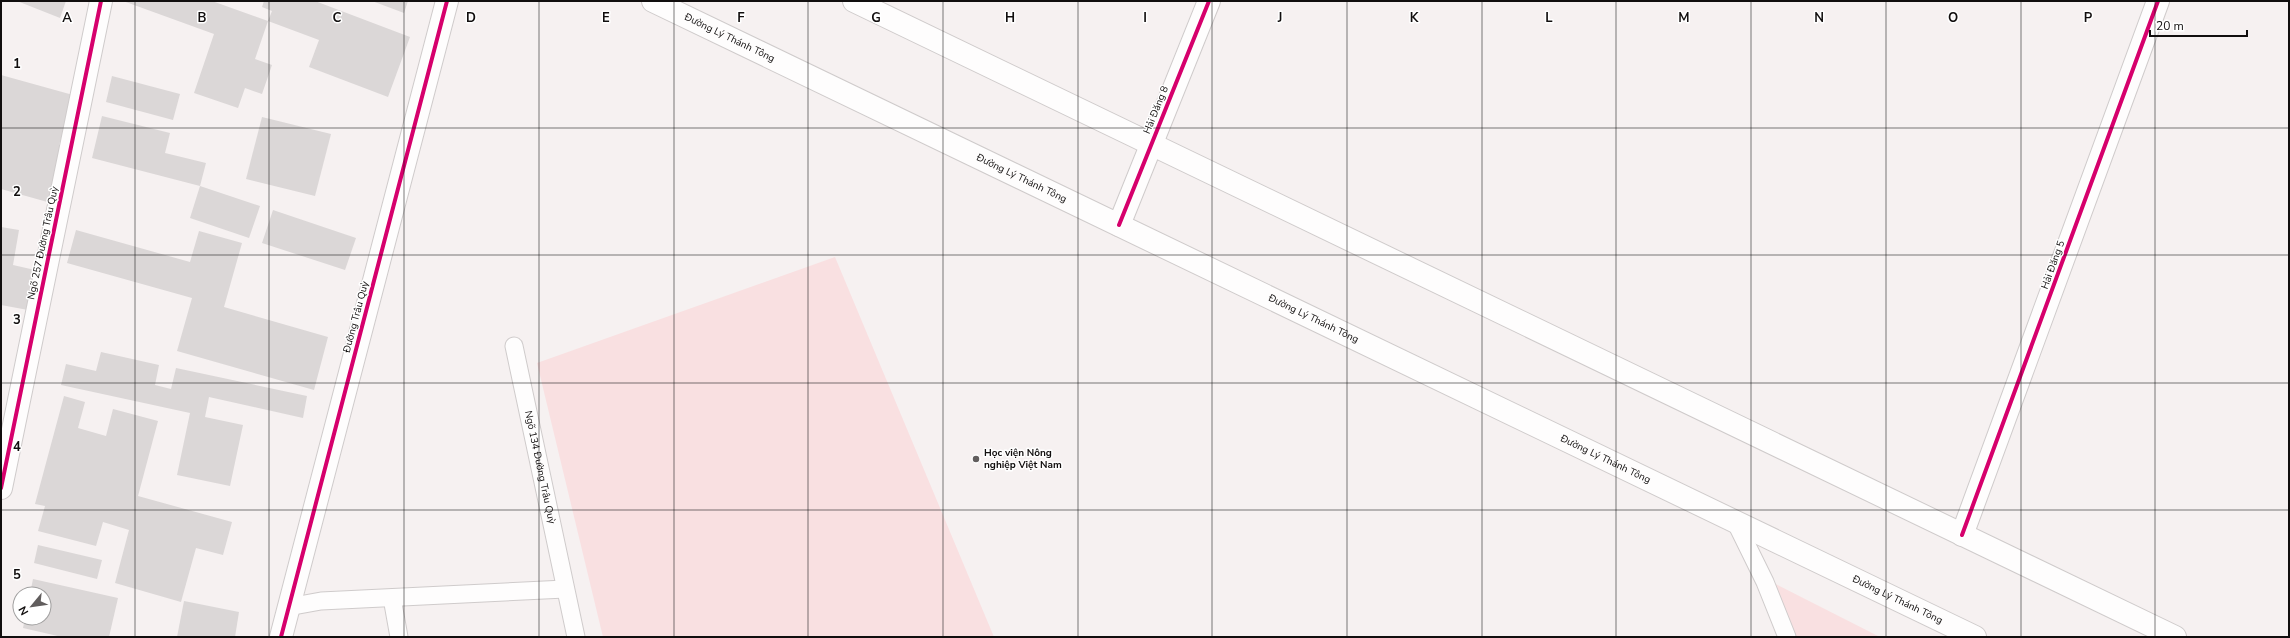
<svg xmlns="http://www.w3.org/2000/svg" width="2290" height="638" viewBox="0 0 2290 638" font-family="'Nunito Sans',sans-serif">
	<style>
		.green { fill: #f9e0e1 }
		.building { fill: #dbd7d7 }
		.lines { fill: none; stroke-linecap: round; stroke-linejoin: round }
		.lane-casing { stroke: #cfcbcb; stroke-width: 19 }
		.street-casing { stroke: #cfcbcb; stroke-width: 24 }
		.secondary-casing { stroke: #cfcbcb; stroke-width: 24 }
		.primary-casing { stroke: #cfcbcb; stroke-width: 24 }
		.lane { stroke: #fefdfd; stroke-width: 17 }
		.street { stroke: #fefdfd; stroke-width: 22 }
		.secondary { stroke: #fefdfd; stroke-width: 22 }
		.primary { stroke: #fefdfd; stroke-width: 22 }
		.cycleway-casing { stroke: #fff; stroke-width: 6 }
		.cycleway { stroke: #d6006c; stroke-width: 4 }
		.grid { fill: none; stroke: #110e0e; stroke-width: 1; stroke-opacity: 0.55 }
		.poi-dot { fill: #615d5d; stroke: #fff; stroke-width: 1.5 }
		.labels { text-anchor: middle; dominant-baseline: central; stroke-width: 3; stroke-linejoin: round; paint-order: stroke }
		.street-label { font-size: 10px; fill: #110e0e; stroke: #fff }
		.poi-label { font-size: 10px; font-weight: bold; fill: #110e0e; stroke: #fff; text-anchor: start }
		.grid-label { font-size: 13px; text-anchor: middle; font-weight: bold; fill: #110e0e; stroke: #fff; stroke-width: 3; stroke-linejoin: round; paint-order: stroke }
	</style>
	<rect width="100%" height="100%" fill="#f6f1f1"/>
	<g class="green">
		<polygon points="835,257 994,637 603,637 537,363"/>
		<polygon points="1756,574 1880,637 1784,637"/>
	</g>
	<g class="building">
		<polygon points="17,1 66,1 60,18"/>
		<polygon points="123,1 212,1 268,21 255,59 272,65 262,94 245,88 238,108 194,93 214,34"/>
		<polygon points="264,1 315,1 410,37 388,97 309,67 319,40 268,21 272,11 262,7"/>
		<polygon points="372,1 408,1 404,13"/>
		<polygon points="1,75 73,95 59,145 67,147 51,203 1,189"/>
		<polygon points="112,76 180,94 173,120 106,102"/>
		<polygon points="102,116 170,133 165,153 206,163 200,186 92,158"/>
		<polygon points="262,117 331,134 315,196 246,179"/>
		<polygon points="200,186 260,206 249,238 190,218"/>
		<polygon points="273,210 356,238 345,270 262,243"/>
		<polygon points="1,227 19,230 13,265 35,270 28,310 1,305"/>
		<polygon points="76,230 190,262 199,231 242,243 224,307 328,337 314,390 177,351 192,298 67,263"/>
		<polygon points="101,352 159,365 155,385 171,389 176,368 307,396 303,418 209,397 205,417 243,425 230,486 177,475 190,413 61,385 66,364 96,371"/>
		<polygon points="64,396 85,402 78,428 106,436 113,409 158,421 138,496 232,522 223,555 196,548 181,602 115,583 129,530 103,522 96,546 38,531 45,506 35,504"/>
		<polygon points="38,545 102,560 97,579 34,563"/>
		<polygon points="33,579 118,598 109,637 62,637 23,628 25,618 44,618 44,594 30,594"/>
		<polygon points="184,601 239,612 235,637 177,637"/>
	</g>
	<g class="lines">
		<g class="lane-casing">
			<g id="lane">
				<path id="s1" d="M514,346l62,291"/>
				<polyline points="1735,521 1765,582 1787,637"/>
				<polyline points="392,598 399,637"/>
				<polyline points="288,607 321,601 565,589"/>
			</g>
		</g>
		<g class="street-casing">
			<g id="street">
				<polyline points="1119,225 1209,1"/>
				<polyline points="1,488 101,1"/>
				<polyline points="1962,535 2158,1"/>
			</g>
		</g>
		<g class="secondary-casing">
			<polyline id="secondary" points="281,637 447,1"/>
		</g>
		<g class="primary-casing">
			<g id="primary">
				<path id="s2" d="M653,1l1322,636"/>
				<polyline points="854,1 2175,637"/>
			</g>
		</g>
		<use href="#lane" class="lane"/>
		<use href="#street" class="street"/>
		<use href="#secondary" class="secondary"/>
		<use href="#primary" class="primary"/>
		<g class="cycleway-casing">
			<g id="cycleway">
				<polyline points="1119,225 1209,1"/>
				<polyline points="1,488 101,1"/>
				<polyline points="1962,535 2158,1"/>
				<polyline points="281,637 447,1"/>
			</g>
		</g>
		<use href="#cycleway" class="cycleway"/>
	</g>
	<path class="grid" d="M135,1v636M269,1v636M404,1v636M539,1v636M674,1v636M808,1v636M943,1v636M1078,1v636M1212,1v636M1347,1v636M1482,1v636M1616,1v636M1751,1v636M1886,1v636M2021,1v636M2155,1v636M1,128h2288M1,255h2288M1,383h2288M1,510h2288"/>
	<circle class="poi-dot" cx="976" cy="459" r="4"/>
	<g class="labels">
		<g class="street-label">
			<text stroke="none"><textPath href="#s2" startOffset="85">Đường Lý Thánh Tông</textPath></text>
			<text transform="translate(1156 110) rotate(-68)">Hải Đăng 8</text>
			<text stroke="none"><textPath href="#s2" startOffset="409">Đường Lý Thánh Tông</textPath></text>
			<text transform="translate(43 243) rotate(-78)">Ngõ 257 Đường Trâu Quỳ</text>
			<text transform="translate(2053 265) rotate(-70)">Hải Đăng 5</text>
			<text transform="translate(356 317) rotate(-75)">Đường Trâu Quỳ</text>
			<text stroke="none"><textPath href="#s2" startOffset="733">Đường Lý Thánh Tông</textPath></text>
			<text stroke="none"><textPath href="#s2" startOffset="1057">Đường Lý Thánh Tông</textPath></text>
			<text stroke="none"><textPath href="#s1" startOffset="124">Ngõ 134 Đường Trâu Quỳ</textPath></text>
			<text stroke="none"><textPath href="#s2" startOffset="1381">Đường Lý Thánh Tông</textPath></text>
		</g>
		<g class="poi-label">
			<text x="984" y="453">Học viện Nông<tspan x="984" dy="12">nghiệp Việt Nam</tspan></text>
		</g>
	</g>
	<g class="grid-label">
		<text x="67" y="22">A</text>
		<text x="202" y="22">B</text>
		<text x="337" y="22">C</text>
		<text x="471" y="22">D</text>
		<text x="606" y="22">E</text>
		<text x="741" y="22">F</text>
		<text x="876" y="22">G</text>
		<text x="1010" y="22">H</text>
		<text x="1145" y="22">I</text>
		<text x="1280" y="22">J</text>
		<text x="1414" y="22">K</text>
		<text x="1549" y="22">L</text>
		<text x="1684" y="22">M</text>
		<text x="1819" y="22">N</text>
		<text x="1953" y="22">O</text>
		<text x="2088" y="22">P</text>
		<text x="17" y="68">1</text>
		<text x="17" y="196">2</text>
		<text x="17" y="324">3</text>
		<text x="17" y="451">4</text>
		<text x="17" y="579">5</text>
	</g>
	<rect width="2290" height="638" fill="none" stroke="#110e0e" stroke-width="4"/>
	<g transform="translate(32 606) rotate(241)"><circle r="19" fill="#ffffff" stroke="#a09f9f"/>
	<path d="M0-3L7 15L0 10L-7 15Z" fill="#615d5d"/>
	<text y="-6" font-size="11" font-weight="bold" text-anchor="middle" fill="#110e0e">N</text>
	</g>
	<path d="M2150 30v6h97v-6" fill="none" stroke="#110e0e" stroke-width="2"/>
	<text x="2156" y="30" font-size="12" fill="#110e0e" stroke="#ffffff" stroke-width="3" paint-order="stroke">20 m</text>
</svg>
